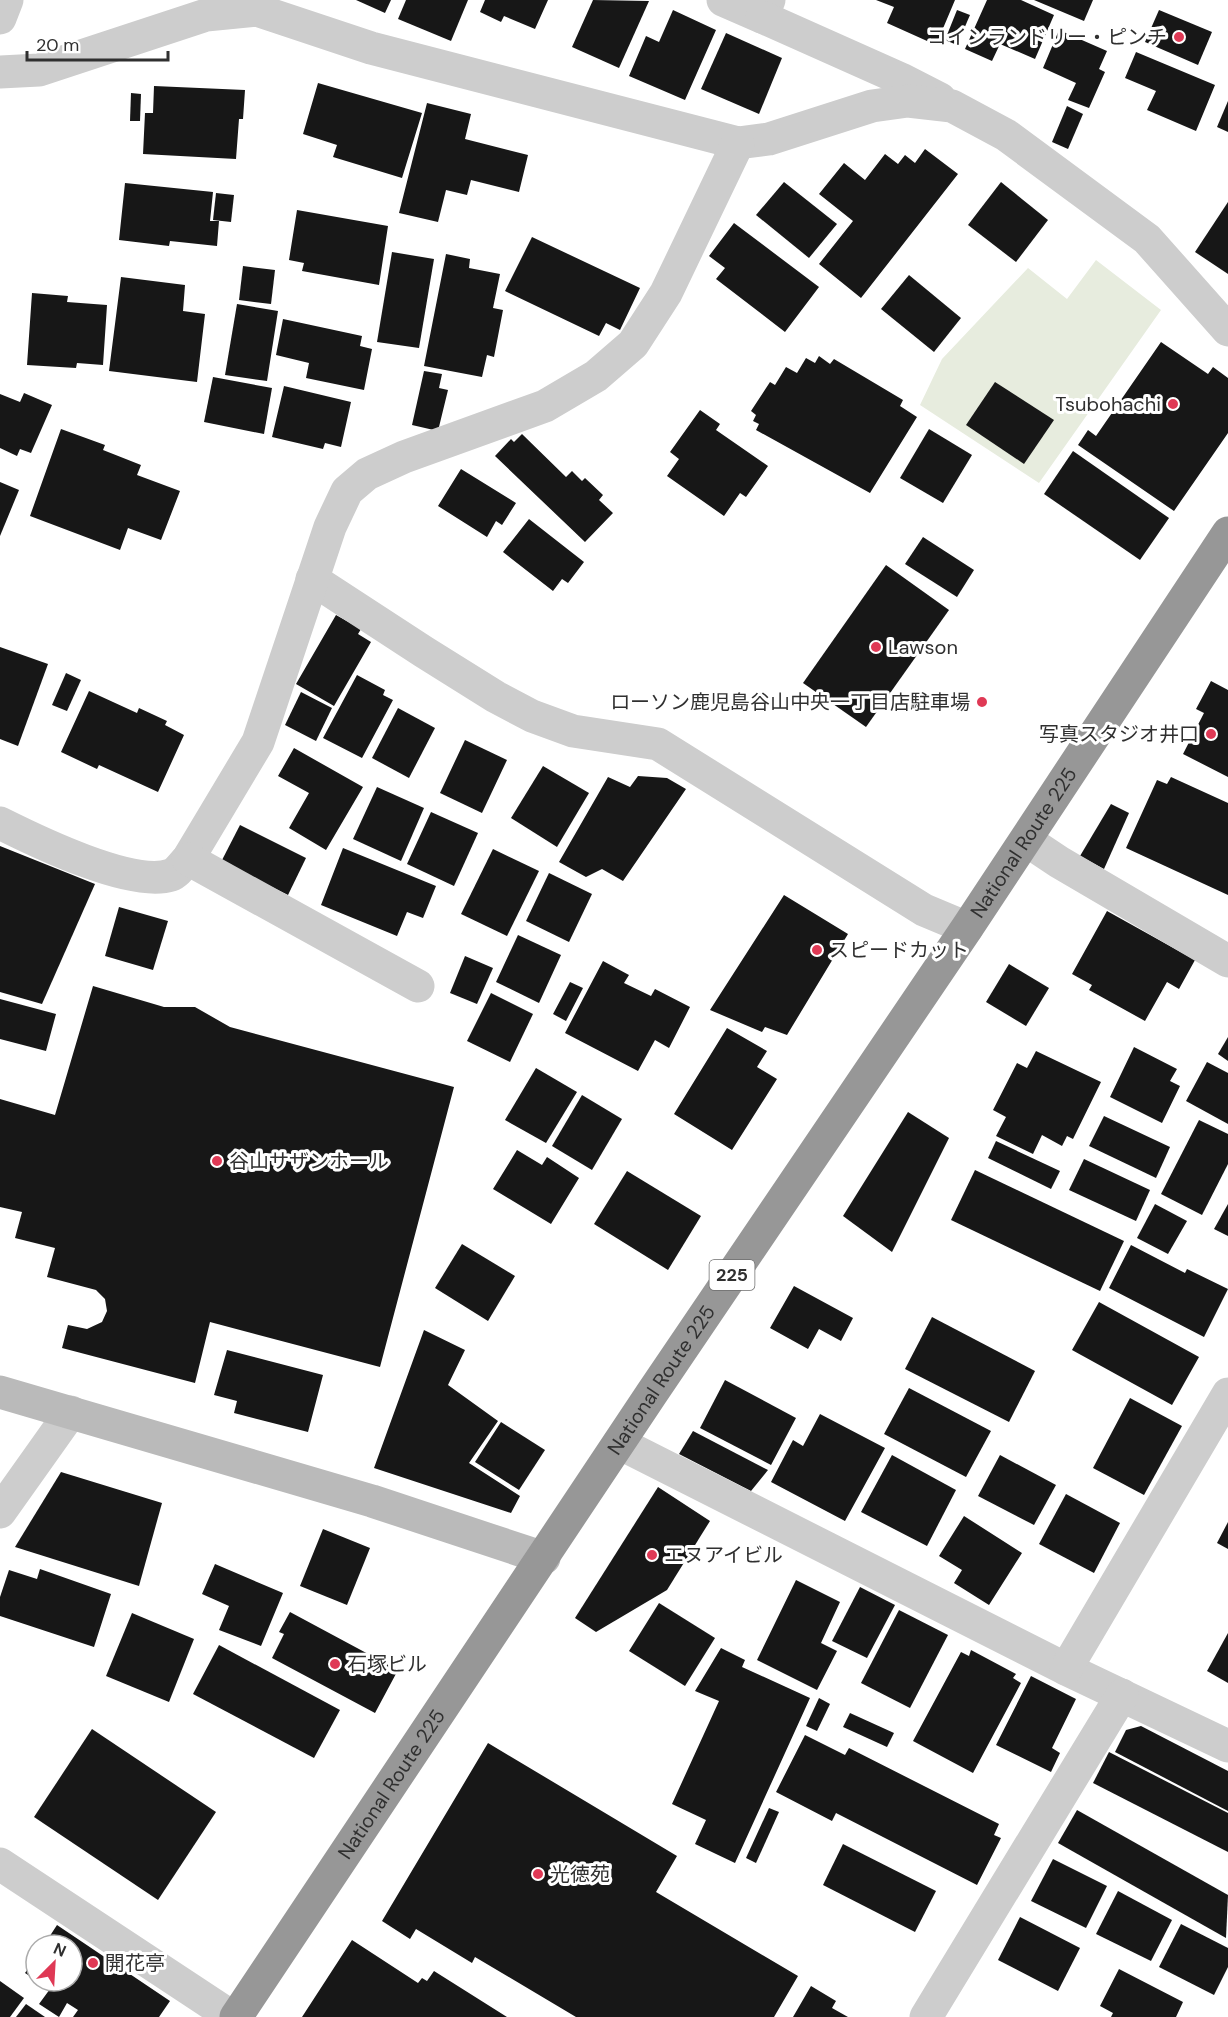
<svg xmlns="http://www.w3.org/2000/svg" width="1228" height="2017" viewBox="0 0 1228 2017" font-family="'DM Sans','Noto Sans JP',sans-serif">
	<style>
		.green { fill: #e7ecde }
		.building { fill: #171717 }
		.lines { fill: none; stroke-linecap: round; stroke-linejoin: round }
		.street { stroke: #cdcdcd; stroke-width: 33 }
		.secondary { stroke: #bababa; stroke-width: 33 }
		.highway { stroke: #979797; stroke-width: 33 }
		.poi-dot { fill: #df3955; stroke: #fff; stroke-width: 2 }
		.labels { text-anchor: middle; dominant-baseline: central; stroke-width: 6; stroke-linejoin: round; paint-order: stroke }
		.shield { fill: #fff; stroke: #6e6e6e; stroke-width: 1.5 }
		.shield-label { font-size: 18px; font-weight: bold; fill: #303030 }
		.poi-label { font-size: 20px; fill: #303030; stroke: #fff; text-anchor: start }
		.street-label { font-size: 20px; fill: #303030; stroke: #fff }
	</style>
	<rect width="100%" height="100%" fill="#fff"/>
	<polygon class="green" points="1096,260 1161,310 1039,483 920,405 942,359 1028,268 1067,299"/>
	<g class="building">
		<polygon points="356,0 391,0 385,13"/>
		<polygon points="406,0 468,0 451,41 398,19"/>
		<polygon points="485,0 548,0 535,29 504,16 501,22 480,12"/>
		<polygon points="593,0 649,1 619,68 572,47"/>
		<polygon points="876,0 955,0 936,45 887,23 894,7"/>
		<polygon points="987,0 1021,0 1054,15 1035,59 1000,44 992,61 965,49"/>
		<polygon points="1034,0 1093,0 1084,21"/>
		<polygon points="673,10 716,30 685,100 629,76 646,36 659,42"/>
		<polygon points="957,10 970,15 957,45 945,40"/>
		<polygon points="1159,10 1212,32 1198,65 1145,42"/>
		<polygon points="1059,30 1107,51 1099,69 1105,72 1089,108 1068,100 1076,83 1043,68"/>
		<polygon points="726,33 782,58 759,114 701,89"/>
		<polygon points="1136,52 1215,85 1196,131 1147,110 1156,91 1125,78"/>
		<polygon points="318,83 422,113 402,178 333,157 337,145 303,134"/>
		<polygon points="154,86 245,90 243,119 239,119 236,159 143,154 145,113 153,113"/>
		<polygon points="131,93 141,94 140,121 130,121"/>
		<polygon points="1228,101 1228,132 1217,127"/>
		<polygon points="427,103 471,114 465,139 528,155 519,192 471,180 467,195 446,190 438,222 399,213"/>
		<polygon points="1067,106 1083,114 1068,149 1052,142"/>
		<polygon points="925,149 958,174 861,298 819,264 853,221 819,194 844,163 865,180 885,154 898,164 905,155 915,163"/>
		<polygon points="784,182 837,224 809,258 756,215"/>
		<polygon points="1001,182 1048,220 1016,262 968,225"/>
		<polygon points="125,183 213,192 210,221 219,221 217,246 170,241 169,246 119,240"/>
		<polygon points="216,193 234,195 231,222 213,220"/>
		<polygon points="1228,202 1228,274 1195,252"/>
		<polygon points="297,210 388,226 379,285 302,271 304,263 289,260"/>
		<polygon points="734,223 819,287 785,332 716,279 725,268 709,256"/>
		<polygon points="532,237 640,288 620,330 606,323 599,336 505,291"/>
		<polygon points="392,252 434,259 419,348 377,342"/>
		<polygon points="446,254 470,259 469,268 500,274 493,308 503,310 494,357 487,355 482,377 424,366"/>
		<polygon points="243,266 275,270 271,304 239,300"/>
		<polygon points="909,275 961,318 934,352 881,309"/>
		<polygon points="121,277 185,285 183,311 205,314 197,382 109,371"/>
		<polygon points="32,293 68,296 67,302 107,305 103,365 77,363 76,368 27,365"/>
		<polygon points="237,304 278,311 267,381 225,375"/>
		<polygon points="283,319 362,336 360,346 372,349 364,390 306,378 309,363 276,355"/>
		<polygon points="1161,342 1208,374 1213,367 1228,378 1228,433 1174,511 1078,445 1088,430 1096,436"/>
		<polygon points="819,356 830,364 834,359 903,400 900,406 917,417 870,493 756,430 759,424 753,421 756,415 751,411 770,382 775,385 786,367 797,373 806,358 815,363"/>
		<polygon points="424,371 442,374 439,388 448,390 438,431 412,425"/>
		<polygon points="213,377 272,388 264,434 204,422"/>
		<polygon points="995,382 1054,420 1024,464 966,425"/>
		<polygon points="284,386 351,402 341,447 325,443 323,449 272,437"/>
		<polygon points="24,393 52,405 31,453 20,449 17,456 0,448 0,394 20,402"/>
		<polygon points="700,410 720,424 716,430 768,466 746,497 740,493 724,516 667,476 679,459 670,452"/>
		<polygon points="61,429 105,445 103,450 141,465 137,475 180,491 161,540 128,528 120,550 30,516"/>
		<polygon points="929,429 972,455 943,503 900,478"/>
		<polygon points="522,434 566,477 572,471 582,481 585,478 603,495 599,500 613,513 585,542 495,456 511,439 514,442"/>
		<polygon points="1073,451 1169,518 1140,560 1044,494"/>
		<polygon points="461,469 516,503 502,525 496,521 487,537 438,506"/>
		<polygon points="0,482 19,490 0,536"/>
		<polygon points="529,519 584,562 568,583 562,579 553,591 503,552"/>
		<polygon points="923,537 974,570 957,597 905,564"/>
		<polygon points="886,565 949,610 866,727 803,683"/>
		<polygon points="336,615 361,629 358,634 371,642 334,706 296,684"/>
		<polygon points="0,647 48,664 18,746 0,739"/>
		<polygon points="66,673 81,680 67,711 52,705"/>
		<polygon points="357,675 385,690 383,695 393,700 362,758 323,738"/>
		<polygon points="1211,681 1228,690 1228,777 1183,754 1204,713 1196,709"/>
		<polygon points="89,691 137,713 139,708 167,721 165,725 184,735 158,792 99,765 97,769 61,752"/>
		<polygon points="301,692 332,708 316,741 285,725"/>
		<polygon points="398,708 435,728 409,778 372,758"/>
		<polygon points="465,740 507,760 482,813 440,793"/>
		<polygon points="294,748 363,787 326,850 289,828 309,793 278,776"/>
		<polygon points="543,766 589,793 557,847 511,818"/>
		<polygon points="638,776 667,778 686,789 623,881 602,869 586,877 559,862 608,777 630,787"/>
		<polygon points="1171,777 1228,803 1228,895 1126,848 1157,780 1167,784"/>
		<polygon points="377,787 424,808 401,861 353,839"/>
		<polygon points="1111,804 1129,813 1104,869 1080,856"/>
		<polygon points="431,812 478,833 454,886 407,864"/>
		<polygon points="240,825 306,858 288,895 221,862"/>
		<polygon points="0,846 95,884 42,1004 0,992"/>
		<polygon points="343,848 436,886 423,918 407,912 397,936 321,905"/>
		<polygon points="493,849 539,871 507,936 461,914"/>
		<polygon points="549,873 592,894 569,942 526,921"/>
		<polygon points="784,895 848,934 787,1035 765,1027 762,1032 710,1010"/>
		<polygon points="119,907 168,921 153,970 105,956"/>
		<polygon points="1107,911 1195,960 1179,989 1167,982 1145,1021 1089,990 1092,985 1072,974"/>
		<polygon points="518,935 561,955 539,1003 496,982"/>
		<polygon points="465,956 493,968 477,1004 450,993"/>
		<polygon points="603,961 629,975 624,983 651,996 655,989 690,1007 669,1048 655,1040 638,1071 565,1033"/>
		<polygon points="1009,964 1049,988 1026,1026 986,1002"/>
		<polygon points="570,982 583,988 566,1021 553,1014"/>
		<polygon points="93,986 164,1007 195,1007 230,1027 454,1087 380,1367 210,1322 195,1383 62,1348 68,1325 87,1329 102,1322 107,1311 105,1299 96,1290 47,1277 55,1248 15,1238 22,1212 0,1207 0,1099 55,1115"/>
		<polygon points="491,993 533,1014 510,1062 467,1041"/>
		<polygon points="0,999 56,1014 46,1051 0,1039"/>
		<polygon points="727,1028 767,1051 757,1067 777,1079 732,1150 674,1114"/>
		<polygon points="1228,1037 1228,1061 1218,1054"/>
		<polygon points="1134,1047 1177,1069 1170,1081 1180,1086 1162,1123 1110,1097"/>
		<polygon points="1036,1051 1101,1082 1073,1139 1067,1136 1062,1146 1042,1135 1033,1154 996,1136 1006,1117 993,1110 1017,1063 1027,1068"/>
		<polygon points="1207,1062 1228,1073 1228,1124 1186,1101"/>
		<polygon points="536,1068 577,1092 546,1143 505,1120"/>
		<polygon points="582,1095 622,1119 592,1170 552,1146"/>
		<polygon points="908,1112 949,1138 892,1252 843,1216"/>
		<polygon points="1104,1116 1170,1147 1156,1178 1089,1146"/>
		<polygon points="1199,1120 1228,1134 1228,1164 1202,1215 1161,1194"/>
		<polygon points="996,1141 1060,1171 1051,1189 988,1158"/>
		<polygon points="517,1150 542,1165 547,1157 579,1178 551,1224 493,1189"/>
		<polygon points="1084,1159 1150,1190 1136,1221 1069,1190"/>
		<polygon points="975,1170 1124,1241 1100,1291 951,1220"/>
		<polygon points="627,1171 701,1216 668,1270 594,1224"/>
		<polygon points="1155,1204 1187,1221 1168,1254 1137,1238"/>
		<polygon points="1228,1204 1228,1236 1214,1229"/>
		<polygon points="462,1244 515,1276 488,1321 435,1288"/>
		<polygon points="1131,1245 1185,1273 1187,1269 1228,1289 1204,1337 1109,1288"/>
		<polygon points="794,1286 853,1318 841,1341 819,1329 808,1349 770,1328"/>
		<polygon points="1099,1302 1199,1357 1172,1405 1072,1350"/>
		<polygon points="932,1317 1035,1371 1009,1422 905,1369"/>
		<polygon points="424,1330 465,1350 448,1385 498,1421 469,1463 520,1496 511,1513 374,1468"/>
		<polygon points="227,1350 323,1375 308,1432 234,1413 237,1401 214,1395"/>
		<polygon points="725,1380 796,1418 771,1465 700,1428"/>
		<polygon points="909,1388 991,1431 966,1477 884,1434"/>
		<polygon points="1130,1398 1182,1426 1144,1495 1093,1468"/>
		<polygon points="820,1414 885,1448 845,1521 771,1482 793,1440 803,1446"/>
		<polygon points="501,1422 545,1450 519,1490 475,1462"/>
		<polygon points="693,1431 768,1470 751,1491 679,1454"/>
		<polygon points="892,1455 956,1490 927,1546 861,1512"/>
		<polygon points="1000,1455 1056,1485 1034,1525 978,1496"/>
		<polygon points="61,1472 162,1503 139,1586 15,1547"/>
		<polygon points="658,1487 710,1521 667,1590 596,1632 575,1618"/>
		<polygon points="1066,1494 1120,1523 1094,1573 1039,1544"/>
		<polygon points="964,1516 1022,1553 989,1605 954,1583 962,1570 939,1556"/>
		<polygon points="1228,1522 1228,1549 1217,1543"/>
		<polygon points="323,1529 370,1548 347,1605 300,1586"/>
		<polygon points="215,1564 283,1593 261,1646 219,1630 229,1606 202,1594"/>
		<polygon points="40,1569 111,1594 94,1647 0,1616 0,1597 9,1570 37,1579"/>
		<polygon points="796,1580 840,1602 821,1643 837,1651 817,1690 757,1660"/>
		<polygon points="860,1587 895,1605 867,1658 832,1641"/>
		<polygon points="659,1603 715,1638 685,1686 629,1651"/>
		<polygon points="899,1610 948,1635 910,1708 861,1683"/>
		<polygon points="290,1612 398,1670 375,1713 272,1658 284,1634 279,1632"/>
		<polygon points="132,1613 194,1639 169,1702 106,1676"/>
		<polygon points="1228,1633 1228,1683 1207,1671"/>
		<polygon points="219,1645 340,1710 314,1758 193,1694"/>
		<polygon points="721,1648 745,1660 742,1667 810,1698 735,1863 695,1844 706,1820 672,1804 719,1701 695,1691"/>
		<polygon points="971,1650 1016,1674 1013,1678 1021,1683 973,1773 913,1741 961,1652 969,1656"/>
		<polygon points="1031,1676 1076,1699 1052,1748 1060,1753 1051,1772 996,1745"/>
		<polygon points="819,1698 830,1704 817,1731 806,1726"/>
		<polygon points="850,1713 894,1733 887,1747 843,1727"/>
		<polygon points="1141,1726 1228,1771 1228,1811 1115,1752 1126,1730"/>
		<polygon points="92,1729 216,1812 158,1900 34,1817"/>
		<polygon points="805,1735 845,1755 849,1748 999,1824 994,1835 1001,1838 977,1885 836,1813 832,1821 776,1792"/>
		<polygon points="488,1743 677,1856 656,1892 798,1976 774,2017 576,2017 475,1957 472,1963 416,1929 410,1939 382,1921"/>
		<polygon points="1109,1752 1228,1813 1228,1852 1093,1783"/>
		<polygon points="769,1808 779,1812 756,1863 746,1858"/>
		<polygon points="1077,1810 1228,1895 1226,1938 1058,1843"/>
		<polygon points="843,1844 936,1891 915,1932 823,1885"/>
		<polygon points="1053,1859 1107,1886 1086,1928 1031,1901"/>
		<polygon points="1118,1891 1172,1920 1151,1961 1096,1934"/>
		<polygon points="1020,1917 1080,1948 1058,1991 998,1960"/>
		<polygon points="1181,1924 1228,1948 1228,1967 1214,1995 1159,1967"/>
		<polygon points="57,1925 170,2001 159,2017 73,2017 78,2010 67,2003 59,2017 39,2004 50,1989 38,1981 72,1981 72,1945 44,1945"/>
		<polygon points="352,1940 418,1983 422,1978 427,1981 434,1971 507,2017 302,2017"/>
		<polygon points="36,1957 36,1980 25,1973"/>
		<polygon points="1119,1969 1183,2002 1176,2017 1111,2017 1113,2013 1100,2006"/>
		<polygon points="0,1981 24,1998 10,2017 0,2017"/>
		<polygon points="811,1986 836,2001 832,2008 848,2017 793,2017"/>
		<polygon points="26,2004 45,2017 16,2017"/>
	</g>
	<g class="lines">
		<g class="street">
			<polyline points="723,0 762,17 769,0"/>
			<polyline points="762,17 901,79 940,99"/>
			<polyline points="0,18 7,0"/>
			<polyline points="0,72 39,70 206,15 257,10 371,48 738,143 769,139 872,106 908,101 952,106 1006,135 1147,239 1228,330"/>
			<polyline points="312,579 424,652 496,697 532,716 573,731 658,744 924,910 967,928"/>
			<path d="M0,823c36,18 132,65 171,52 6,-2 12,-11 17,-16l70,-117 72,-215 17,-36 20,-17 37,-17 141,-51 51,-30 37,-32 33,-51 72,-150"/>
			<polyline points="1026,840 1059,862 1228,961"/>
			<polyline points="188,859 418,986"/>
			<polyline points="619,1443 1066,1669 1228,1746"/>
			<polyline points="0,1512 71,1412"/>
			<polyline points="1066,1669 1228,1394"/>
			<polyline points="0,1864 232,2017"/>
			<polyline points="926,2017 1122,1695"/>
		</g>
		<polyline class="secondary" points="0,1392 372,1501 544,1558"/>
		<path class="highway" id="s1" d="M236,2017l416,-624 315,-465 261,-395"/>
	</g>
	<g class="poi-dot">
		<circle cx="1179" cy="37" r="6"/>
		<circle cx="1173" cy="404" r="6"/>
		<circle cx="876" cy="647" r="6"/>
		<circle cx="982" cy="702" r="6"/>
		<circle cx="1211" cy="734" r="6"/>
		<circle cx="817" cy="950" r="6"/>
		<circle cx="217" cy="1161" r="6"/>
		<circle cx="652" cy="1555" r="6"/>
		<circle cx="335" cy="1664" r="6"/>
		<circle cx="538" cy="1874" r="6"/>
		<circle cx="93" cy="1963" r="6"/>
	</g>
	<g class="labels">
		<rect class="shield" x="709.5" y="1260" width="45" height="30" rx="4.5"/>
		<g class="shield-label">
			<text x="732" y="1275">225</text>
		</g>
		<g class="poi-label">
			<text x="1167" y="37" text-anchor="end">コインランドリー・ピンチ</text>
			<text x="1161" y="404" text-anchor="end">Tsubohachi</text>
			<text x="888" y="647">Lawson</text>
			<text x="970" y="702" text-anchor="end">ローソン鹿児島谷山中央一丁目店駐車場</text>
			<text x="1199" y="734" text-anchor="end">写真スタジオ井口</text>
			<text x="829" y="950">スピードカット</text>
			<text x="229" y="1161">谷山サザンホール</text>
			<text x="664" y="1555">エヌアイビル</text>
			<text x="347" y="1664">石塚ビル</text>
			<text x="550" y="1874">光徳苑</text>
			<text x="105" y="1963">開花亭</text>
		</g>
		<g class="street-label">
			<text stroke="none"><textPath href="#s1" startOffset="1414">National Route 225</textPath></text>
			<text stroke="none"><textPath href="#s1" startOffset="766">National Route 225</textPath></text>
			<text stroke="none"><textPath href="#s1" startOffset="280">National Route 225</textPath></text>
		</g>
	</g>
	<g transform="translate(54 1963) rotate(24)"><circle r="28" fill="#ffffff" stroke="#acacac" stroke-width="1.5"/>
	<path d="M0-4.5L10 22L0 15L-10 22Z" fill="#df3955"/>
	<text y="-9" font-size="16" font-weight="bold" text-anchor="middle" fill="#303030">N</text>
	</g>
	<path d="M27 51v9h141v-9" fill="none" stroke="#303030" stroke-width="3"/>
	<text x="36" y="51" font-size="18" fill="#303030" stroke="#ffffff" stroke-width="4.5" paint-order="stroke">20 m</text>
</svg>
